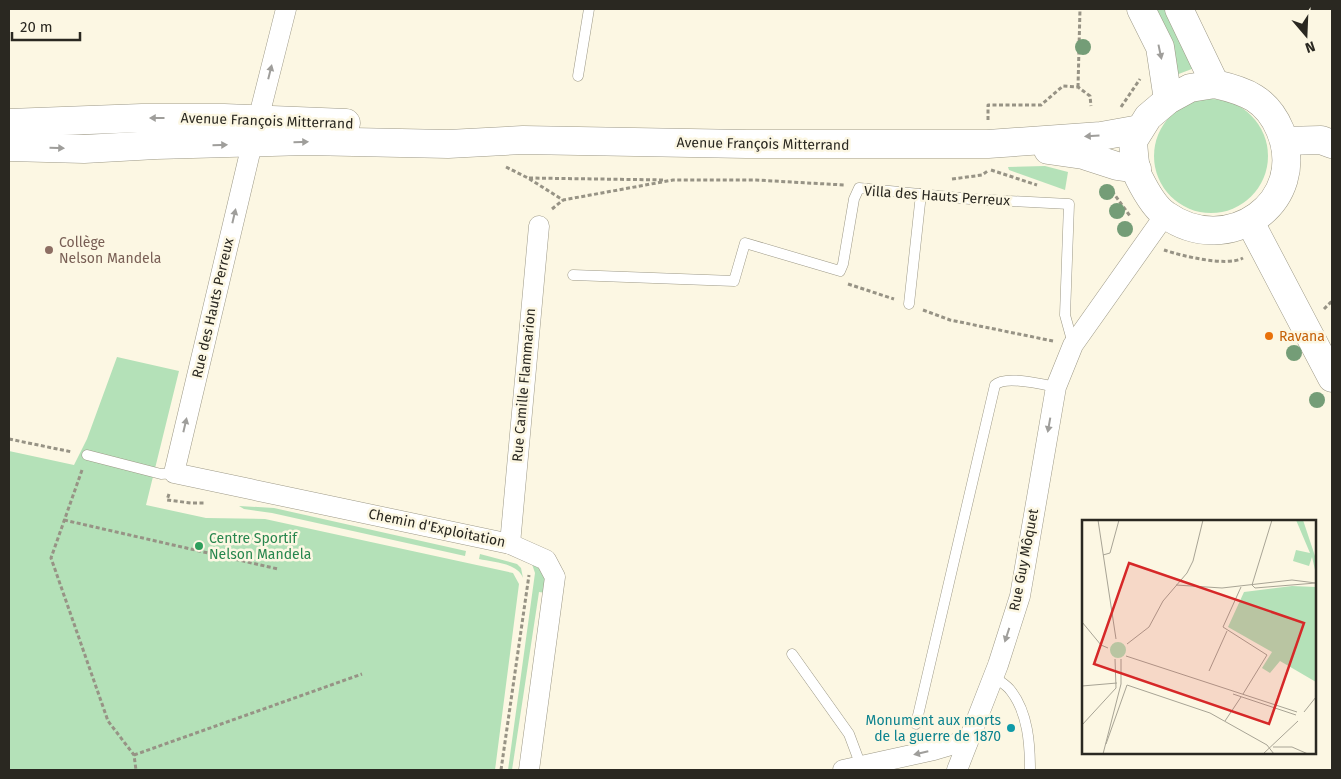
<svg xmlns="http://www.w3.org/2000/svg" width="1341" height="779" viewBox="0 0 1341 779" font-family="'Fira Sans',sans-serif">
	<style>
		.green { fill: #b4e1b8 }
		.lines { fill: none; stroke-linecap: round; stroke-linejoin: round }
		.lane-casing { stroke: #9d9987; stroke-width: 11 }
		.street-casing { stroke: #9d9987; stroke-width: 21 }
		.secondary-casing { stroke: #9d9987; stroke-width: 29 }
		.path { stroke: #979385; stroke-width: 3; stroke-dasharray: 4 2.5; stroke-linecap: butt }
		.lane { stroke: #fff; stroke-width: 10 }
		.street { stroke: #fff; stroke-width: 20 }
		.secondary { stroke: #fff; stroke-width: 28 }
		.tree { fill: #749d77 }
		.oneway { fill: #9f9e9b }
		.education-dot { fill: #8d6e63; stroke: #fcf7e3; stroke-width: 2 }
		.food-dot { fill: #e8710a; stroke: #fcf7e3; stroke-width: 2 }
		.leisure-dot { fill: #2e9e5b; stroke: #fcf7e3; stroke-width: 2 }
		.culture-dot { fill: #0f9aa8; stroke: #fcf7e3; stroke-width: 2 }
		.labels { text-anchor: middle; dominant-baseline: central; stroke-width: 5; stroke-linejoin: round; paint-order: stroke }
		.street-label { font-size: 14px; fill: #2a2821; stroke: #fcf7e3 }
		.education-label { font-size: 14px; fill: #785e54; stroke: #fcf7e3; text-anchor: start }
		.food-label { font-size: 14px; fill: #c56008; stroke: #fcf7e3; text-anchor: start }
		.leisure-label { font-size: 14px; fill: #27864d; stroke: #fcf7e3; text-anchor: start }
		.culture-label { font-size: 14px; fill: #0d838f; stroke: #fcf7e3; text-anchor: end }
		.inset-road { fill: none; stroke: #a8a495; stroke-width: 1 }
		.view { fill: #d62828; fill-opacity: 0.15; stroke: #d62828; stroke-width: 2.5 }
		.inset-edge { fill: none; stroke: #2a2821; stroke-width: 2.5 }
	</style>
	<rect width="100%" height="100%" fill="#fcf7e3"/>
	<g class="green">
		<polygon points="1153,9 1168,9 1197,67 1176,75"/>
		<circle cx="1211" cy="156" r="57"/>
		<polygon points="1045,166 1068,172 1065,190 1009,170 1008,167"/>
		<polygon points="117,357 179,371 146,505 206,518 265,519 513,573 519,584 495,770 9,770 9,451 74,465 87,439"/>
		<polygon points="239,506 274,508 466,551 465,556 272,513 244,509"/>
		<path d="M480,554l37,10 4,4 2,10c-5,-15 -30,-16 -44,-19z"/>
		<path d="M531,561c11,8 16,18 16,32l-8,-1 -27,178h-4l27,-197z"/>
	</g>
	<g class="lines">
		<g class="lane-casing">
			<g id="lane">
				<polyline points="578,76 589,9"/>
				<polyline points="573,275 734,281 745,243 840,271 843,264 854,199 859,188 970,199 1069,204 1065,315 1073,344"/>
				<polyline points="909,304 921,194"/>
				<polyline points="87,455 161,474 174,473"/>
				<polyline points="792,654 849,734 861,766"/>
				<path d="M993,676c6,5 14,9 18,15 17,22 19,53 19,79"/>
				<path d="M916,724l79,-339c10,-10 47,-1 61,2"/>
			</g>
		</g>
		<g class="street-casing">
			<g id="street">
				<polyline points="258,120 286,9"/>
				<polyline points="252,144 174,473 510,544 546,560 555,577 529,770"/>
				<polyline points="510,544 539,226"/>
				<polyline points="843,770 934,750 968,740"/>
				<polyline points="957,770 998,665 1020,596 1056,387 1073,345 1165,215"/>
			</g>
		</g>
		<g class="secondary-casing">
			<g id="secondary">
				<polyline points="1141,9 1160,47 1168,100"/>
				<polyline points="1179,9 1215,84"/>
				<path d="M1215,84c31,7 52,15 65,46 30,72 -52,129 -114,85 -11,-7 -21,-25 -27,-37 -5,-10 -5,-26 -6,-37l15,-24 20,-17 22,-12z"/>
				<polyline points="9,123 142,118 224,118 346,123"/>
				<polyline points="1285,141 1321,140 1332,144"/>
				<polyline points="9,147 84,149 156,145 306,141 448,144 523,140 746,144 988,144 1101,136 1140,129"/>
				<polyline points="1048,150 1083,155 1117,166 1137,169"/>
				<polyline points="1250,222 1332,378"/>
			</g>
		</g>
		<g class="path">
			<polyline points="1078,87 1080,9"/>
			<polyline points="1121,107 1140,79"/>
			<polyline points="988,120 988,105 1041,105 1063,86 1078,87 1090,96 1091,106"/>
			<polyline points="506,167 528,178 563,200 673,180 756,180 844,185"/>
			<polyline points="991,170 1037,185"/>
			<polyline points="529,178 665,180"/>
			<polyline points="952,179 982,175 989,170"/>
			<polyline points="1112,191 1130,216"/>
			<polyline points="552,209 563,200"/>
			<path d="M1164,250c18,6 63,17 79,8"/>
			<polyline points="848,284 894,299"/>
			<polyline points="1324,309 1332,301"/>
			<polyline points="923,310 950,320 1053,341"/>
			<polyline points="9,439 72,452"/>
			<polyline points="82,470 51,558 108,721 134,755 136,770"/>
			<polyline points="169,494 167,500 191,503 205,503"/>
			<polyline points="64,520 278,569"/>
			<polyline points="134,755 362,674"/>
			<polyline points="501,770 529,575"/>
		</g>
		<use href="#lane" class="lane"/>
		<use href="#street" class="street"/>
		<use href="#secondary" class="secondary"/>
	</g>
	<g class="tree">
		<circle cx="1083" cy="47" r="8"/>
		<circle cx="1107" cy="192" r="8"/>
		<circle cx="1117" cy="211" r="8"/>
		<circle cx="1125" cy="229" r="8"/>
		<circle cx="1294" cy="353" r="8"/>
		<circle cx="1317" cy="400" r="8"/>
	</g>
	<defs><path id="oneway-solid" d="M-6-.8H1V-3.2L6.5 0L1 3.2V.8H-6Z" transform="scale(1.25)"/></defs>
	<g class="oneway">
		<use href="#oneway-solid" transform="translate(1160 52) rotate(78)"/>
		<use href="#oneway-solid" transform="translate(270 72) rotate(-76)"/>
		<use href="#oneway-solid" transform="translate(157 118) rotate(-180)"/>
		<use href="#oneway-solid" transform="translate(1092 136) rotate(177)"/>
		<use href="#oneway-solid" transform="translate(301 142) rotate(-1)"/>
		<use href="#oneway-solid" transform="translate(220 145) rotate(-1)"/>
		<use href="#oneway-solid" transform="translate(57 148) rotate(2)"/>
		<use href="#oneway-solid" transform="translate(234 216) rotate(-77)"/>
		<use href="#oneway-solid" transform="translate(185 425) rotate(-77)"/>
		<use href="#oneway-solid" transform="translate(1049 425) rotate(100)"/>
		<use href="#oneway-solid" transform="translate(1007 635) rotate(108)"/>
		<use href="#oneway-solid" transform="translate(921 753) rotate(167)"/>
	</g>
	<circle class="education-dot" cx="49" cy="250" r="5"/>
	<circle class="food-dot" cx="1269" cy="336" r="5"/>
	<circle class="leisure-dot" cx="199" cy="546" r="5"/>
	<circle class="culture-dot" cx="1011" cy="728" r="5"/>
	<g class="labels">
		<g class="street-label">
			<text transform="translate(267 121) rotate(2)">Avenue François Mitterrand</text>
			<text transform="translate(763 144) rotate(1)">Avenue François Mitterrand</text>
			<text transform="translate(937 196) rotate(4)">Villa des Hauts Perreux</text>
			<text transform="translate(213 308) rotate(-77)">Rue des Hauts Perreux</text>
			<text transform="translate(524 385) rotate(-85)">Rue Camille Flammarion</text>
			<text transform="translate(437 528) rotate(12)">Chemin d'Exploitation</text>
			<text transform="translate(1024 560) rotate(-79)">Rue Guy Môquet</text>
		</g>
		<g class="education-label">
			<text x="59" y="242">Collège<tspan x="59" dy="16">Nelson Mandela</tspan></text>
		</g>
		<g class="food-label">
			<text x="1279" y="336">Ravana</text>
		</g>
		<g class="leisure-label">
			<text x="209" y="538">Centre Sportif<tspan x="209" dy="16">Nelson Mandela</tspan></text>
		</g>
		<g class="culture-label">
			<text x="1001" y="720">Monument aux morts<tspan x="1001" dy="16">de la guerre de 1870</tspan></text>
		</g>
	</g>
	<g transform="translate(1082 520)">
		<rect width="234" height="234" fill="#fcf7e3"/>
		<path d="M214,0h7l13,39v15l-4,-17 -3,9 -16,-5 3,-11 14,3zM210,66l24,1v95l-36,-21 -10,12 -8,-5 10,-16 -44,-25 16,-35zM28 130a8 8 0 1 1 16 0a8 8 0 1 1-16 0Z" fill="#b4e1b8"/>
		<path class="inset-road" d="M16,0l18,119M21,35l7,-2 9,-33M94,65l46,3 70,-8 24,3M170,65l20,-65M170,65l3,3 61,-5M159,67l-18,40 44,28 -24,39M0,102l19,23 7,3M45,124l22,-17 14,-26 24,-28 6,-12 10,-41M44,136l171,56M127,151l18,-40M0,166l35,-3M151,174l63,21M222,192l12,-15M143,201l16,-24M0,205l34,-37 -1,-29M24,224l21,-59 83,28 57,32 7,9M191,227h19l16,7M21,234l18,-70v-25M181,234l35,-33"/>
		<path class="view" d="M47,43l175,60 -35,101 -175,-60z"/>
		<rect width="234" height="234" class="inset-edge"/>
	</g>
	<rect width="1341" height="779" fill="none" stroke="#2a2821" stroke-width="20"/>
	<g transform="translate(1306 35) rotate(161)" stroke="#fcf7e3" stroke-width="4" paint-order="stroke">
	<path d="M0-4L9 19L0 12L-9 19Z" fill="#2a2821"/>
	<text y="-8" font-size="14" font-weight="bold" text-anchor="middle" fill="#2a2821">N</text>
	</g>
	<path d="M12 32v8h68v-8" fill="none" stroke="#2a2821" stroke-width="2.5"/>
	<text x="20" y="32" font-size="15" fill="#2a2821" stroke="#fcf7e3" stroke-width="4" paint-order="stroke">20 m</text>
</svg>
